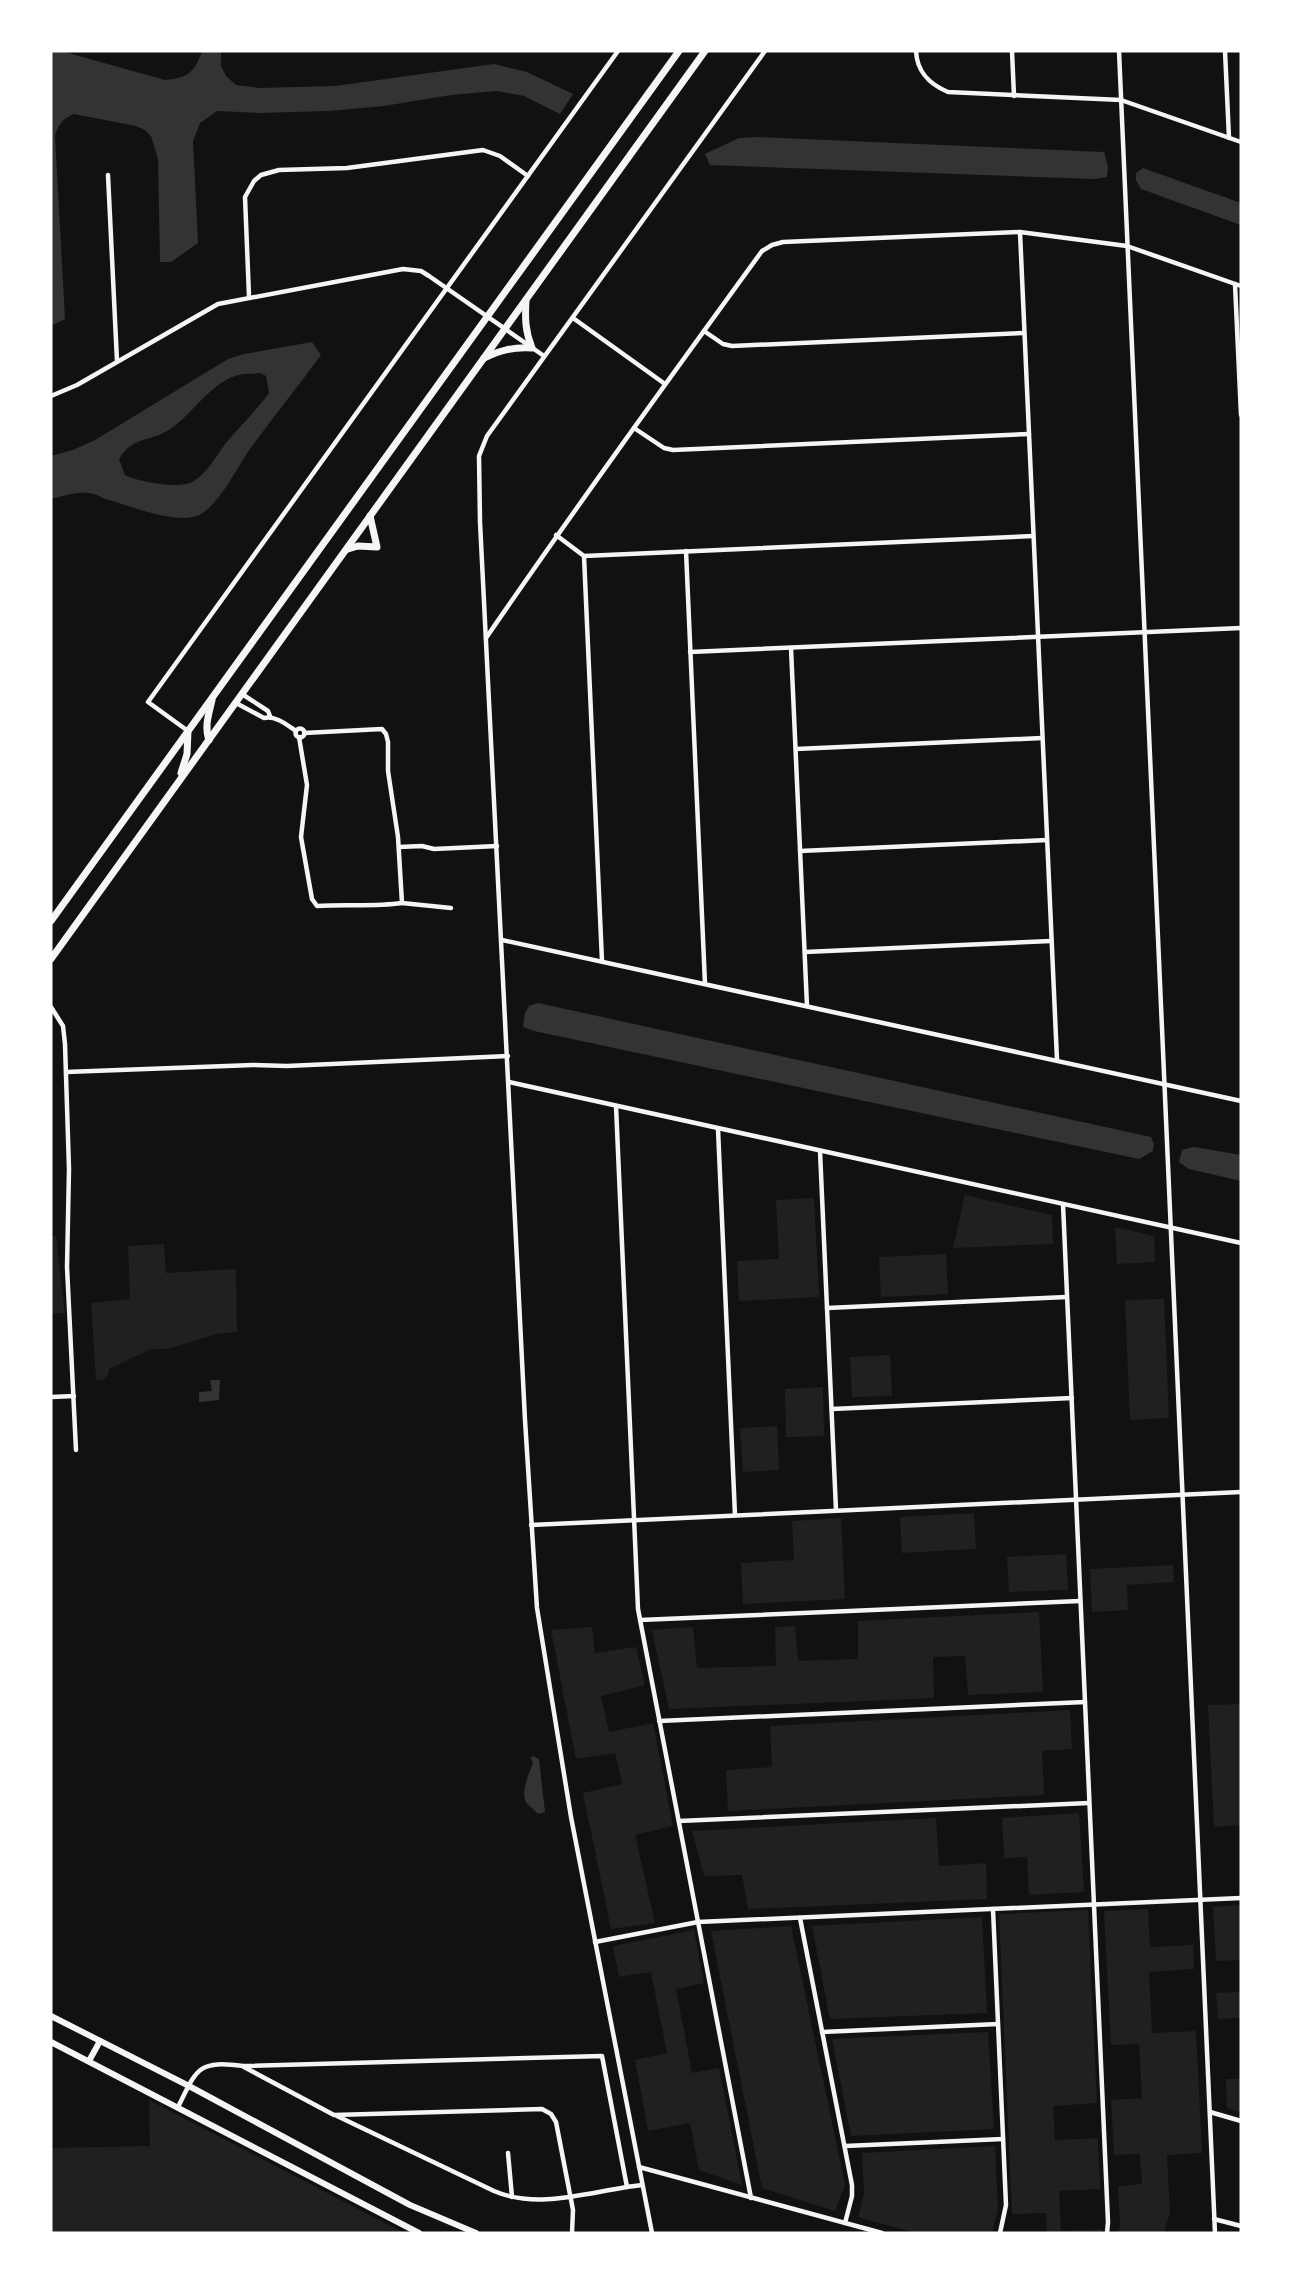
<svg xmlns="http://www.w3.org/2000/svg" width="1292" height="2284" viewBox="0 0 1292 2284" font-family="'Work Sans',sans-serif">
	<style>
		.green { fill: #202020 }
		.water { fill: #333; fill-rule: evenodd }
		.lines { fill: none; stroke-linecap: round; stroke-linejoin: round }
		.minor { stroke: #f5f5f5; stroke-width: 4.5 }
		.secondary { stroke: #f5f5f5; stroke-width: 6 }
		.primary { stroke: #f5f5f5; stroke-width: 7 }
	</style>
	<rect width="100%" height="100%" fill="#111"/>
	<g class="green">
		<polygon points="965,1195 1052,1215 1053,1244 953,1248"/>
		<polygon points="814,1198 819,1297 739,1301 737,1261 779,1259 776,1200"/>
		<polygon points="1115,1227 1154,1236 1155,1262 1117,1264"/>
		<polygon points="51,1236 56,1236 65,1313 51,1314"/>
		<polygon points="164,1244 166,1273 236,1269 237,1332 217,1334 167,1349 151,1349 109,1369 108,1375 102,1380 96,1380 91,1303 130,1299 128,1246"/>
		<polygon points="946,1254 948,1294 881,1297 879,1257"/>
		<polygon points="1164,1299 1169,1418 1130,1420 1125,1300"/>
		<polygon points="890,1355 892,1396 852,1397 850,1357"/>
		<polygon points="823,1387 824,1436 786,1437 785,1389"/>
		<polygon points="777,1426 779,1470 743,1472 740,1428"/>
		<polygon points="974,1513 976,1549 902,1553 900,1517"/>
		<polygon points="841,1518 845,1599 743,1604 741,1563 794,1560 792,1521"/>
		<polygon points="1066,1554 1068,1590 1009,1592 1007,1557"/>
		<polygon points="1173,1565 1174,1582 1127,1585 1128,1610 1092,1612 1090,1569"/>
		<polygon points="1039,1612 1043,1692 968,1695 965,1656 933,1657 934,1698 669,1709 652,1630 693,1627 697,1668 776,1666 775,1627 795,1626 798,1661 858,1659 858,1621"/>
		<polygon points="592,1627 595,1653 636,1647 645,1685 601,1696 609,1732 653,1723 673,1826 635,1835 655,1923 611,1929 583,1793 622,1784 615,1753 576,1759 551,1630"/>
		<polygon points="1241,1704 1241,1825 1214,1827 1208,1705"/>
		<polygon points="1070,1710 1072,1749 1042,1751 1044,1795 728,1811 726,1770 772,1767 770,1726"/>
		<polygon points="1079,1813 1084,1892 1029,1895 1027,1857 1004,1858 1002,1818"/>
		<polygon points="936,1818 939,1866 986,1863 987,1899 748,1909 742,1875 704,1876 692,1831"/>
		<polygon points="1241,1905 1241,1960 1216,1961 1213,1907"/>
		<polygon points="1148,1909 1150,1947 1193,1945 1194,1969 1149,1972 1152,2033 1196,2031 1202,2153 1167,2155 1170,2213 1164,2233 1118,2233 1120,2226 1118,2186 1142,2184 1140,2154 1114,2155 1111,2100 1142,2098 1139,2044 1111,2045 1104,1911"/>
		<polygon points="1088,1910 1097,2103 1053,2106 1055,2140 1098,2138 1100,2189 1059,2191 1061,2231 1103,2229 1101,2233 1047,2233 1046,2213 1012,2214 999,1914"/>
		<polygon points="982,1917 987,2013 830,2019 812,1926"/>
		<polygon points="791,1926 845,2185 835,2211 762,2188 711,1931"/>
		<polygon points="694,1930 704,1983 676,1989 692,2073 719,2068 742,2185 699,2170 690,2123 648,2131 635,2060 667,2053 651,1972 619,1977 613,1946"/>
		<polygon points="1241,1992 1241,2018 1218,2019 1216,1993"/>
		<polygon points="988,2032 994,2129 851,2136 832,2039"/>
		<polygon points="1226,2079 1241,2079 1241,2112 1227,2108"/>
		<polygon points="149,2100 404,2233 51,2233 51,2148 150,2146"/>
		<polygon points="995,2146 998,2209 992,2233 916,2233 858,2217 864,2193 862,2153"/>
	</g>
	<g class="water">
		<path d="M51,51h10l104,29c23,-2 30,-8 37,-29h19v15l5,10 10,9 23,3 76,-2 159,-22 33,8 46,22 -13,20 -36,-18 -27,-5 -46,4 -67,11 -56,5 -69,2 -42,-2 -17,12 -7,18 5,102 -27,19h-11l-2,-103 -7,-23 -6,-6 -9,-4 -62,-12c-11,4 -16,11 -19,22l10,183 -14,7z"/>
		<polygon points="759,137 1104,152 1108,166 1107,177 1095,179 710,165 705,154 739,138"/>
		<polygon points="1143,168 1241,203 1241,225 1141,189 1136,180 1136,173"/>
		<path d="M312,342l9,13c-23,32 -48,62 -71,94 -13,18 -32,59 -53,67 -23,8 -70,-11 -94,-18 -16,-10 -35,-3 -52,1v-43l22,-6 22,-10 133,-81 16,-5zM260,373l6,3 3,17c-13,18 -29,33 -43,50 -10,13 -18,29 -32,38 -13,9 -55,1 -69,-6l-6,-16c14,-23 30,-17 50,-29 24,-16 41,-47 69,-55 7,-2 15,-1 22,-2z"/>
		<polygon points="538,1003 1151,1137 1154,1144 1153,1151 1139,1159 534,1031 523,1027 525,1013 529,1006"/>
		<polygon points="1194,1147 1241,1155 1241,1181 1189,1169 1179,1162 1182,1150"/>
		<polygon points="210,1380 220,1380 219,1400 199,1402 199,1392 212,1391"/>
		<path d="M533,1756l6,3 6,53 -7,2c-3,-4 -10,-8 -12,-12 -6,-11 4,-29 7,-40l-3,-4z"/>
	</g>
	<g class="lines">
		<g class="minor">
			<path d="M916,51c1,21 13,33 32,41l173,8 120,42"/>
			<polyline points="1012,51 1014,96"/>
			<polyline points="1119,51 1215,2233"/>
			<polyline points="1225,51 1229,138"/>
			<polyline points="108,175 117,361"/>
			<polyline points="1020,232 1057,1060"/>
			<polyline points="1235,284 1241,415"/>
			<polyline points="249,296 245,197 254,181 261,175 279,170 347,168 483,150 500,156 528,176"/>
			<polyline points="573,318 665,384"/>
			<polyline points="704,331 723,344 732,346 1024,333"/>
			<polyline points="51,396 77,385 218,304 403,269 421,271 429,276 544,356"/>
			<polyline points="634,428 664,448 673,450 1029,434"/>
			<polyline points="556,535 584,556 1033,536"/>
			<polyline points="686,551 705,984"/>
			<polyline points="584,556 602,961"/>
			<path d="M486,638c90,-131 183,-259 276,-387l10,-6 11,-3 237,-10 107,14 114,40"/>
			<polyline points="791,648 807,1006"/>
			<polyline points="690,652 1241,628"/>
			<polyline points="242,694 268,711 270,716"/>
			<path d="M236,703l28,15c11,-3 23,7 32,13"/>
			<circle cx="300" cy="733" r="4.5"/>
			<polyline points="188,731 148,702 618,51"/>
			<path d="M299,737l8,48 -6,52 11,62 5,7c28,-2 56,1 85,-3l-4,-66 -10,-66v-29l-2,-8 -4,-5 -78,4"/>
			<polyline points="796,749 1042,738"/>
			<polyline points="399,847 422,846 434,849 497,846"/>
			<polyline points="800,851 1047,840"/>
			<polyline points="402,903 451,908"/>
			<polyline points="502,940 1241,1101"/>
			<polyline points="805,952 1051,941"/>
			<polyline points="51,1007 63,1026 65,1044 69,1169 67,1267 76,1450"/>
			<polyline points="66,1072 253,1065 287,1066 508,1056"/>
			<polyline points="509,1082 1241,1243"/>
			<polyline points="616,1106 638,1609 751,2198"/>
			<polyline points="718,1129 735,1515"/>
			<polyline points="820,1151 836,1510"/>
			<polyline points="1063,1204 1108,2222 1107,2233"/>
			<polyline points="827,1308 1067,1297"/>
			<polyline points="51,1397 74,1396"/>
			<polyline points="832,1409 1072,1398"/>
			<polyline points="531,1525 1241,1492"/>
			<polyline points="640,1620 1080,1601"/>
			<polyline points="659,1721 1085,1702"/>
			<polyline points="679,1821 1089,1803"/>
			<polyline points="993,1909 1006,2205 1000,2233"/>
			<polyline points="800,1918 852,2185 852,2196 845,2223"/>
			<polyline points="595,1942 698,1922 1241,1898"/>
			<polyline points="822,2032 998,2024"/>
			<polyline points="244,2067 334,2115 542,2109 551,2114 556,2122 573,2210 572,2233"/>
			<path d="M178,2107c19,-38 19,-47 65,-41l359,-10 25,131"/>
			<polyline points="1210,2112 1241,2121"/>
			<path d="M337,2116l157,75c46,20 100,-1 148,-6"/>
			<polyline points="845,2146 1003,2139"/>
			<polyline points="508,2153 512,2197"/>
			<polyline points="639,2167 882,2233"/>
			<polyline points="1214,2219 1241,2226"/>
			<polyline points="652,2233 571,1817 537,1608 525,1420 480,522 479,456 487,436 765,51"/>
		</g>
		<g class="secondary">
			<polyline points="51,2016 189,2086 410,2205 476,2233"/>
			<polyline points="51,2042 419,2233"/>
			<polyline points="89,2061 100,2041"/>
		</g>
		<g class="primary">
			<path d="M484,358c17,-8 29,-11 48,-10 -7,-17 -7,-30 -6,-48"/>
			<polyline points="348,549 358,546 377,547 370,516"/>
			<path d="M209,740c-5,-14 0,-26 3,-40"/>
			<polyline points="181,773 187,754 188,731"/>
			<polyline points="51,921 679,51"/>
			<polyline points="51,959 705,51"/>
		</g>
	</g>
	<rect width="1292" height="2284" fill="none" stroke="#ffffff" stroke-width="105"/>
</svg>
